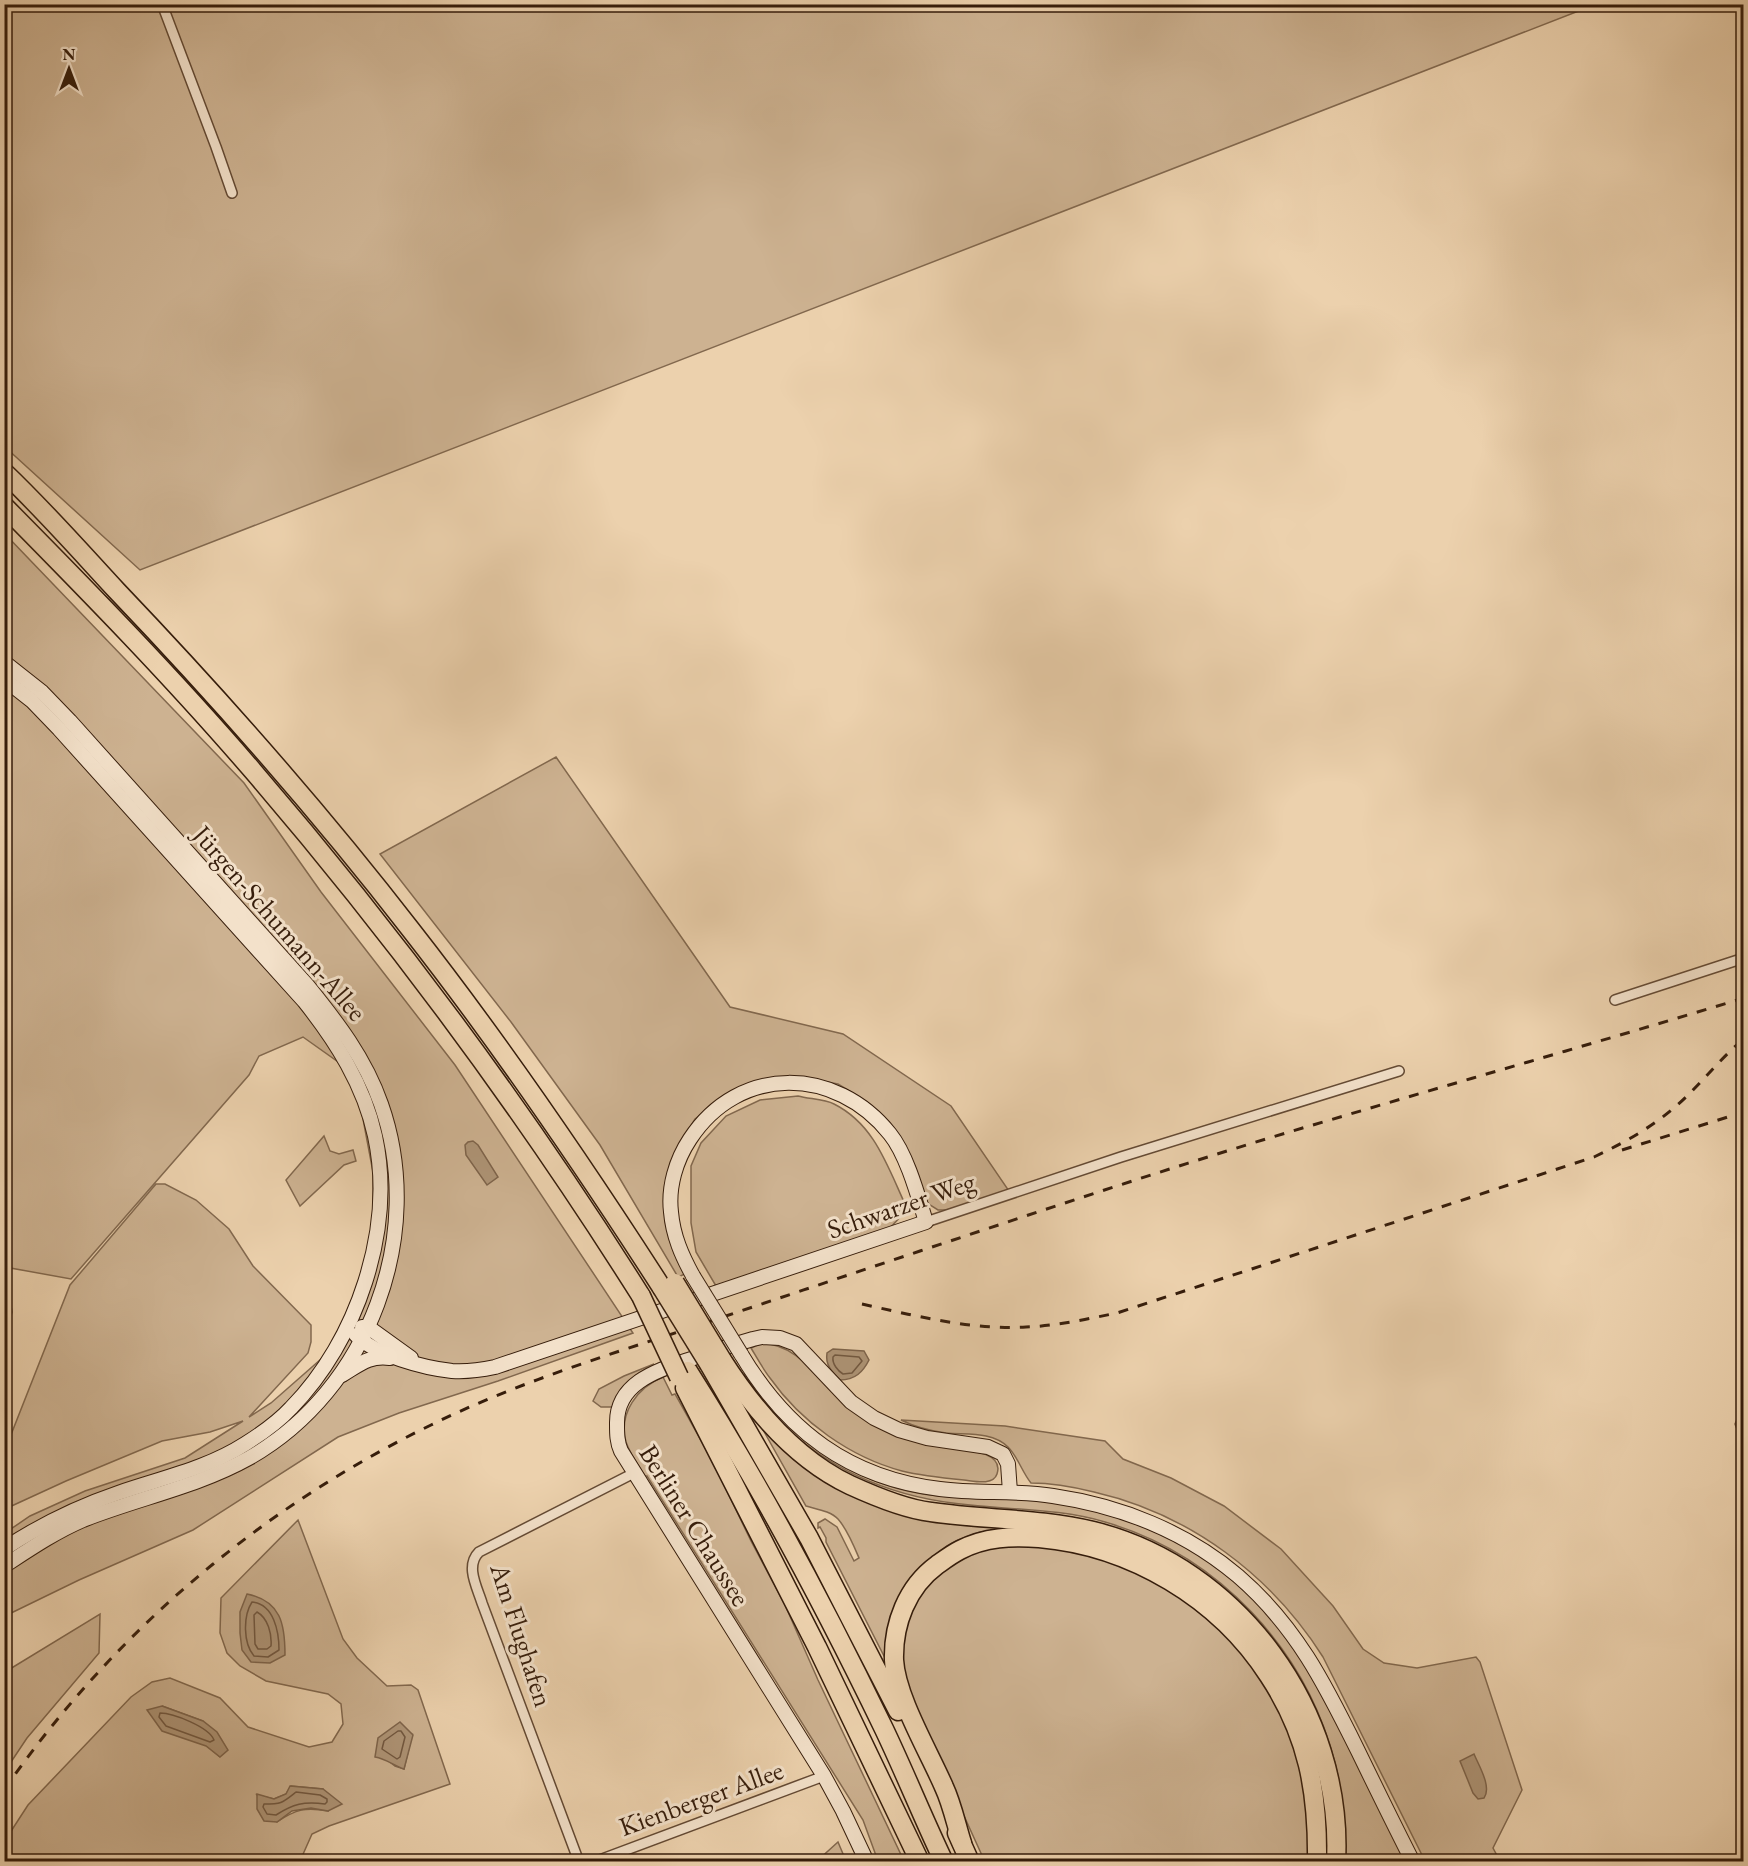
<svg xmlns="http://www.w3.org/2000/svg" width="1748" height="1866" viewBox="0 0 1748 1866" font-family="'EB Garamond',serif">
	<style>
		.green { fill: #cdb291; stroke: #82684e; stroke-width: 1.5; fill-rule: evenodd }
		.water { fill: #ae9476; stroke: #7e644b; stroke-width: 1.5 }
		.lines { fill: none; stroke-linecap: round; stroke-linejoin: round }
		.shore { stroke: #725840; stroke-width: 1.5 }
		.street-casing { stroke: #644a34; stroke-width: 12 }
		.secondary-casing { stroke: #361d0b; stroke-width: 16 }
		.highway-casing { stroke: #361d0b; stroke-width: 21 }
		.street { stroke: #f3e1ca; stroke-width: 9 }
		.secondary { stroke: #f3e1ca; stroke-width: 14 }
		.highway { stroke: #ecd1ad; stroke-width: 18 }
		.rail { stroke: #361d0b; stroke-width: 3; stroke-dasharray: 10 10; stroke-linecap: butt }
		.secondary-bridge-casing { stroke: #361d0b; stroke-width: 16; stroke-linecap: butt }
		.highway-bridge-casing { stroke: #361d0b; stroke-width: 21; stroke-linecap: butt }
		.secondary-bridge { stroke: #f3e1ca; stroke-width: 14 }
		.highway-bridge { stroke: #ecd1ad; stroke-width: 18 }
		.labels { text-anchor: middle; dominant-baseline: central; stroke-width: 6; stroke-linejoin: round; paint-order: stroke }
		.street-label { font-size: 27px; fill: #361d0b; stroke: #f3e1ca }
	</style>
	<rect width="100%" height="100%" fill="#ecd1ad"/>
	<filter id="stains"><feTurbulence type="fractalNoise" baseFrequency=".00333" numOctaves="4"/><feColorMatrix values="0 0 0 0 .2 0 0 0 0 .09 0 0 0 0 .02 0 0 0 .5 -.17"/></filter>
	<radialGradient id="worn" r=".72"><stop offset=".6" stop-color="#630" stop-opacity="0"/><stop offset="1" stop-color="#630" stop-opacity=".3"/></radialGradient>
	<g class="green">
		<polygon points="4,5 1594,5 140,570 5,447"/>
		<polygon points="5,534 244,783 321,892 455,1065 633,1333 498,1381 399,1413 338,1437 193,1530 79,1580 5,1616 5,1533 30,1516 85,1491 185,1458 243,1421 210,1432 162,1441 66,1481 5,1509 5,1450 70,1285 156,1184 165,1184 196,1200 229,1229 253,1266 311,1325 311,1342 308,1353 249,1417 271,1403 329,1352 350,1309 365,1264 373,1217 373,1172 360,1103 341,1064 303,1037 259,1056 249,1075 71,1279 5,1267"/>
		<polygon points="556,757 730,1007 843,1034 951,1106 1009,1191 949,1210 938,1210 930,1205 922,1196 906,1150 885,1118 858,1096 838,1084 804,1078 765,1080 733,1090 695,1119 683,1139 667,1223 674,1253 685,1274 678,1277 600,1145 511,1022 380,854"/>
		<path d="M798,1096c11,3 26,3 36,8 40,20 53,61 71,100l-3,11 -14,15 -172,56 -20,-34 -5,-29v-57l10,-23 25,-27 34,-16z"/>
		<polygon points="324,1136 330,1151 339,1154 353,1150 356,1161 344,1165 300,1206 286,1180"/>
		<polygon points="9,1294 12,1312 5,1339 5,1296"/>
		<path d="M762,1343c40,3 54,37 83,59 5,4 13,7 20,10 16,8 33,16 49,24 7,3 14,7 21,9 14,5 71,2 62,29 -4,12 -23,7 -33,6 -21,-2 -42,-4 -62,-9 -52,-14 -101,-49 -132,-93 -7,-9 -13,-20 -19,-30z"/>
		<polygon points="654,1364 636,1375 621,1389 614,1407 601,1407 593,1401 599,1389 624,1376"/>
		<path d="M747,1374c43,66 112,115 192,122 33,3 68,-1 100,4 71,10 140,34 195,80 26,22 50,50 69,79 19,30 34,64 50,96 18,36 35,71 52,106h-62c2,-32 0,-66 -8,-98 -29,-114 -117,-208 -230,-241 -44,-13 -89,-12 -135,-17 -69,-6 -132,-29 -183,-77 -17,-16 -30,-35 -43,-53z"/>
		<path d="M663,1377l9,18 3,-1 38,68 38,79 34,64 33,75 86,181h-26l-15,-41 -216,-344h-2c-7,-11 -15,-22 -19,-34 -8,-29 12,-55 37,-65z"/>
		<path d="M901,1420l104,6 100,15 18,18 48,19 53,28 57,43 52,57 30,43 21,14 33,5 59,-11 4,5 42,128 -29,58 7,13h-75l-102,-204c-52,-82 -133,-143 -229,-165 -20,-5 -42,-9 -63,-9 -9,-11 -13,-26 -23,-36 -16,-16 -42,-12 -62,-14 -16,-2 -31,-6 -45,-13z"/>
		<path d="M762,1428l60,48 191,53 -33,3 -22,8 -11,6 -21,16 -11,12 -28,82h-3l-58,-114v-4l-6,-11 -2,1v-5l7,-4 12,8 17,34 5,-3c-5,-12 -12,-29 -21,-39 -7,-8 -22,-10 -32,-13z"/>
		<path d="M298,1520l45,119 14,19 30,28 24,-1 7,5 32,94 -121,42 -17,8 -12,27h-72l-8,-5 -26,6 -189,-1 -1,-19 24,-37 103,-108 21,-15 18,-4 50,20 28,29 61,20 23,-5 11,-18 -2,-20 -13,-10 -62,-13 -26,-15 -13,-13 -7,-20 1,-35zM162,1706l41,15 17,36zM412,1735l-8,34 -9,-3 -10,-8zM291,1786l32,3 5,22c-22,-4 -32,-2 -51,11l-20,-27 17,4 12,-5z"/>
		<polygon points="1020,1542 1099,1555 1171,1588 1239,1646 1275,1699 1304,1771 1311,1861 985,1862 904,1684 900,1646 915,1597 959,1555"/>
		<polygon points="100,1614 99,1653 27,1738 5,1771 5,1672"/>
		<polygon points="838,1842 846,1861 817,1861"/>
	</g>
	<g class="water">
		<polygon points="473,1141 478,1145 498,1177 487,1185 466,1155 465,1145 468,1142"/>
		<path d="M833,1349l31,2 5,9c-6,12 -14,20 -29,20 -8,-8 -15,-15 -13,-27z"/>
		<polygon points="1743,1415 1744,1415 1743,1445 1735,1424 1738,1417"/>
		<path d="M247,1594c34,7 38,30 38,61l-15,8 -19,-1 -9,-12 -2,-17v-21z"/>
		<polygon points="162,1706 203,1721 217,1732 228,1750 220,1757 206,1746 162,1731 147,1710"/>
		<path d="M400,1722l13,13 -9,34c-11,-4 -18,-10 -29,-12l3,-19z"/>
		<path d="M1474,1754c5,12 18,33 10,44l-6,1 -5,-6 -13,-32z"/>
		<polygon points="290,1786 323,1789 342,1804 328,1811 311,1808 292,1811 277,1822 264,1821 257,1809 257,1794 274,1799 286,1794"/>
	</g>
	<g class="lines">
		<g class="shore">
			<path d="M835,1355l24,2 3,4 -10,12 -9,1c-5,-3 -11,-10 -10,-17z"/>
			<path d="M252,1602c22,2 27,30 27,48l-11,7 -14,-1c-11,-13 -11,-40 -2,-54z"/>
			<path d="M257,1612c11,6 15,22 14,34l-4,3h-9l-3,-5 -1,-29z"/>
			<path d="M160,1713c13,0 49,14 54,27l-4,2 -44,-16 -7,-9z"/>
			<polygon points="398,1731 401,1731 405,1737 400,1757 397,1759 382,1749 384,1741"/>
			<path d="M296,1792l24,3 7,4v3l-2,2c-21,-3 -32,0 -49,11l-9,-1 -4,-7 1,-3c18,0 18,-1 32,-12z"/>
		</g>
		<g class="street-casing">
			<g id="street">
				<polyline points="162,4 216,147 232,193"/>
				<polyline points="1615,1000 1744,958"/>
				<polyline points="926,1222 1121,1157 1399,1071"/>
				<path d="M579,1862l-97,-259c-5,-16 -17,-37 -3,-51l155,-79"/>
				<polyline points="594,1862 824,1776"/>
			</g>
		</g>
		<g class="secondary-casing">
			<g id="secondary">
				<path d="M4,662l38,30 28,29 237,264c30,37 58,73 74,119 46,130 -12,286 -132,354 -52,29 -111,40 -166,62 -28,12 -53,29 -79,46"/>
				<path d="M4,679l28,22 27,28 245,272c32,40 60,84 71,135 20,93 -18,205 -84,272 -13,14 -30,26 -46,36 -39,25 -84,34 -127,49 -41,14 -78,32 -114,56"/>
				<polyline points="362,1327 368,1327 411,1358"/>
				<path d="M356,1335c19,20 68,33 96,36 15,1 29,-1 43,-4l431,-145c-8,-26 -19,-67 -36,-88 -54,-68 -151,-70 -200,5 -14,21 -22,48 -19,73 2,24 11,44 22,64"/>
				<path d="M741,1354c46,77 108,124 199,135 37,5 76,1 113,7 68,10 133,36 185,80 58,50 87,108 120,175 18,37 36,74 55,111"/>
				<path d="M342,1375c17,-10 27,-20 48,-17"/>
				<path d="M867,1862l-24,-51 -19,-35 -203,-325c-4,-9 -4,-17 -4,-27 -1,-42 42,-54 74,-65 20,-7 41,-14 62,-20l9,-2 18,1 16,6 55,58 23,16 25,12 28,8 61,9 15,7 5,10 2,28"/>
			</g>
		</g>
		<g class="highway-casing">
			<g id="highway">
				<path d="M4,472c40,38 76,79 113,119 103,108 202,220 294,339 90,115 172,235 251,358"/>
				<path d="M4,506c85,86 170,173 249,265 142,165 272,341 388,525"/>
				<path d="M722,1360c32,50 73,99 128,125 24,11 55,24 81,27 54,8 109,6 162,19 146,36 251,181 243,331"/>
				<polyline points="709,1364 809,1538 898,1711"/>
				<path d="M688,1371c73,115 137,236 196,358 21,44 39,89 60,133"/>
				<polyline points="685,1388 817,1647 920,1862"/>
				<polyline points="957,1833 970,1862"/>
				<path d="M962,1843c-6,-19 -10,-39 -18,-56 -15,-35 -48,-90 -50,-127 -1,-36 13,-73 43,-95 7,-5 15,-11 23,-15 25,-13 52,-14 79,-12 92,8 180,60 230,138 39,59 49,116 48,186"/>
			</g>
		</g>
		<use href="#street" class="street"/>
		<use href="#secondary" class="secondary"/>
		<use href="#highway" class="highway"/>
		<g class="rail">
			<polyline points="1622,1150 1744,1112"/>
			<path d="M862,1304c54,12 109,26 164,23 30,-1 61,-8 91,-14l477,-156c36,-17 69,-36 97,-65 18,-18 33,-37 53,-53"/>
			<path d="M4,1790c109,-157 256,-282 427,-365 79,-39 164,-66 247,-93 81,-27 161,-54 242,-81 136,-45 272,-91 410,-131 138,-41 276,-80 414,-122"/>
		</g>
		<g class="secondary-bridge-casing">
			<polyline id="secondary-bridge" points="693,1276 741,1354"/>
		</g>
		<g class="highway-bridge-casing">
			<g id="highway-bridge">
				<polyline points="675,1283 722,1360"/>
				<polyline points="662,1288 709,1364"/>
				<polyline points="641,1296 679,1377"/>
			</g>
		</g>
		<use href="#secondary-bridge" class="secondary-bridge"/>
		<use href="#highway-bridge" class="highway-bridge"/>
	</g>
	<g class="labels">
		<g class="street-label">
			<text transform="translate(280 923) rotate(49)">Jürgen-Schumann-Allee</text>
			<text transform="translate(901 1205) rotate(-19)">Schwarzer Weg</text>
			<text transform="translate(695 1525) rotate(58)">Berliner Chaussee</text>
			<text transform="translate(522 1635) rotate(72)">Am Flughafen</text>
			<text transform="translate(701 1798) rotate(-20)">Kienberger Allee</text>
		</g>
	</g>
	<rect width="1748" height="1866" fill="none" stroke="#ecd1ad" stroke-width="24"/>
	<rect x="6" y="6" width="1736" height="1854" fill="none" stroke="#361d0b" stroke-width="3"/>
	<rect x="12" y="12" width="1724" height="1842" fill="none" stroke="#361d0b" stroke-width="1.5"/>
	<g transform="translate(69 69)" stroke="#f3e1ca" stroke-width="4.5" paint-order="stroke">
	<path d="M0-4.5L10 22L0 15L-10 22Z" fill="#361d0b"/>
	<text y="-9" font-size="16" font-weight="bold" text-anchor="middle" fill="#361d0b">N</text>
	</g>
	<rect width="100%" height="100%" filter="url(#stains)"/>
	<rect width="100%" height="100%" fill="url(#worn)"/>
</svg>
